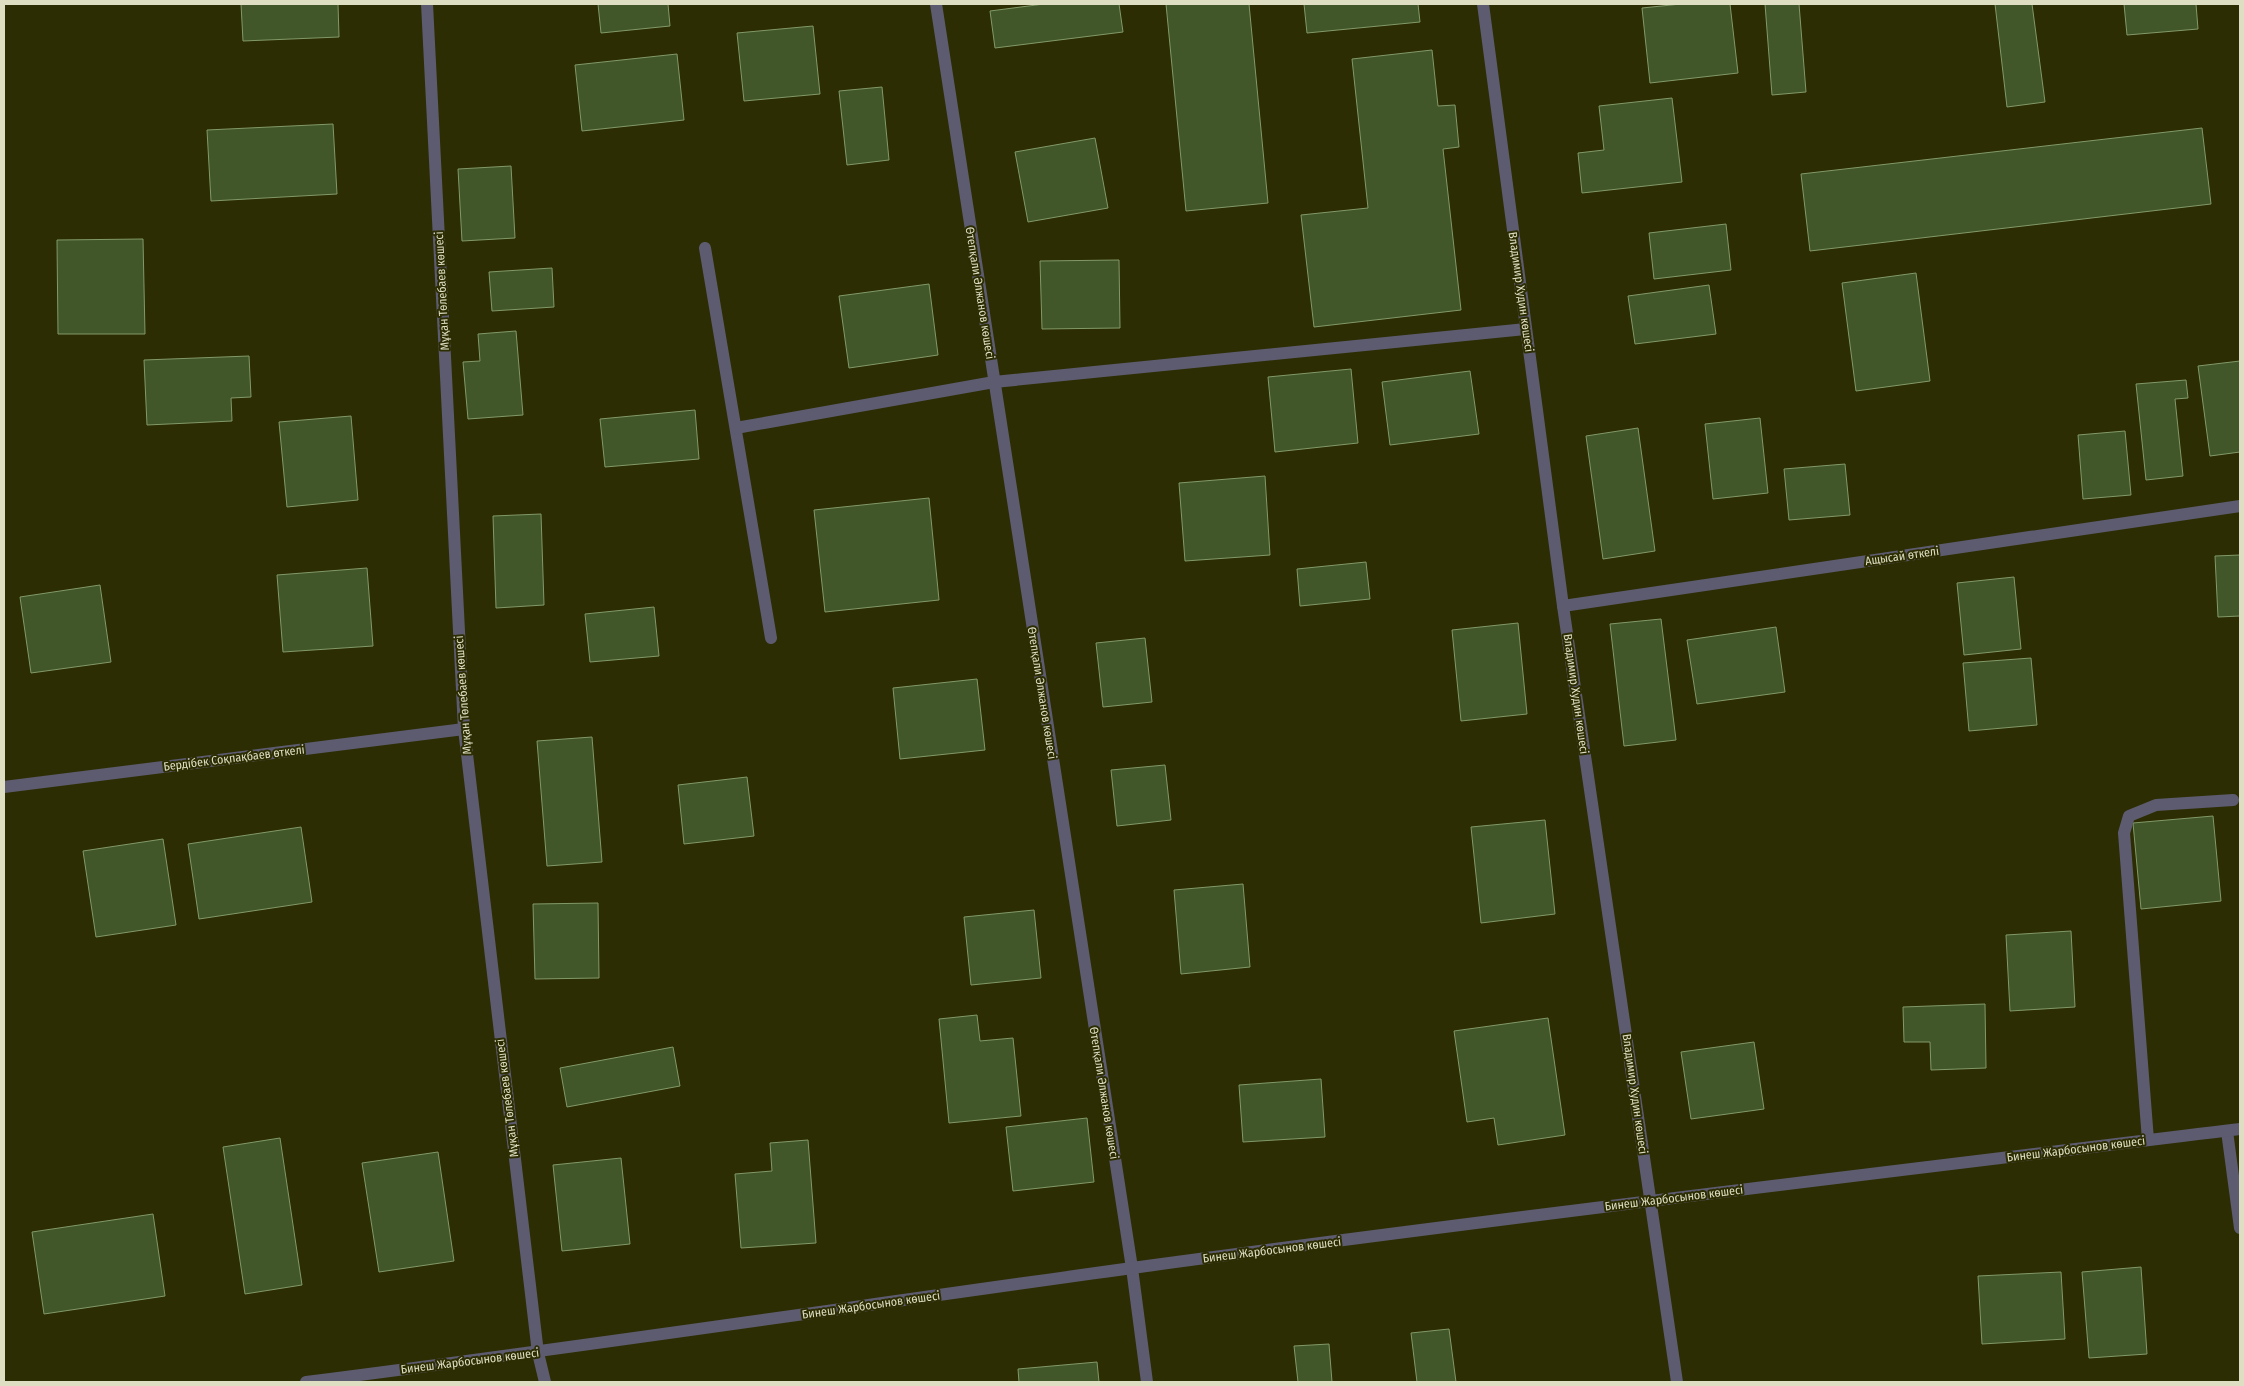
<svg xmlns="http://www.w3.org/2000/svg" width="2244" height="1386" viewBox="0 0 2244 1386" font-family="'Fira Sans Condensed',sans-serif">
	<style>
		.building { fill: #425729; stroke: #829968 }
		.lines { fill: none; stroke-linecap: round; stroke-linejoin: round }
		.minor { stroke: #5d5b70; stroke-width: 12 }
		.labels { text-anchor: middle; dominant-baseline: central; stroke-width: 4; stroke-linejoin: round; paint-order: stroke }
		.street-label { font-size: 12px; fill: #dddec2; stroke: #2d2d03 }
	</style>
	<rect width="100%" height="100%" fill="#2d2d03"/>
	<g class="building">
		<polygon points="241,4 338,4 339,37 243,41"/>
		<polygon points="598,4 668,4 670,26 601,33"/>
		<polygon points="1044,4 1119,4 1123,32 995,48 990,11"/>
		<polygon points="1166,4 1249,4 1268,203 1186,211"/>
		<polygon points="1304,4 1418,4 1420,22 1307,33"/>
		<polygon points="1681,4 1730,4 1738,73 1650,83 1642,8"/>
		<polygon points="1765,4 1799,4 1806,92 1772,95"/>
		<polygon points="1995,4 2032,4 2045,102 2007,107"/>
		<polygon points="2124,4 2196,4 2198,29 2127,35"/>
		<polygon points="813,26 820,94 744,101 737,33"/>
		<polygon points="1432,50 1438,106 1455,105 1459,147 1443,149 1461,310 1314,327 1301,215 1368,208 1352,59"/>
		<polygon points="677,54 684,120 582,131 575,65"/>
		<polygon points="882,87 889,160 847,165 839,91"/>
		<polygon points="1672,98 1682,182 1582,193 1578,153 1604,150 1599,106"/>
		<polygon points="333,124 337,194 211,201 207,130"/>
		<polygon points="2202,128 2211,204 1810,251 1801,174"/>
		<polygon points="1095,138 1108,208 1028,222 1015,152"/>
		<polygon points="511,166 515,238 462,241 458,169"/>
		<polygon points="1726,224 1731,270 1654,279 1649,233"/>
		<polygon points="143,239 145,334 58,334 57,240"/>
		<polygon points="1119,260 1120,328 1042,329 1040,261"/>
		<polygon points="552,268 554,307 492,311 489,272"/>
		<polygon points="1916,273 1930,381 1856,391 1842,283"/>
		<polygon points="929,284 938,355 849,368 839,296"/>
		<polygon points="1709,285 1716,334 1635,344 1628,296"/>
		<polygon points="516,331 523,415 468,419 463,362 480,361 478,334"/>
		<polygon points="249,356 251,397 231,398 232,421 147,425 144,360"/>
		<polygon points="2240,361 2240,452 2210,456 2198,366"/>
		<polygon points="1351,369 1358,443 1275,452 1268,377"/>
		<polygon points="1470,371 1479,434 1390,445 1382,382"/>
		<polygon points="2186,380 2188,398 2175,399 2183,476 2146,480 2136,384"/>
		<polygon points="695,410 699,459 605,467 600,419"/>
		<polygon points="351,416 358,500 287,507 279,422"/>
		<polygon points="1760,418 1768,493 1713,499 1705,424"/>
		<polygon points="1638,428 1655,551 1603,559 1586,436"/>
		<polygon points="2125,431 2131,495 2083,499 2078,435"/>
		<polygon points="1845,464 1850,515 1789,520 1784,469"/>
		<polygon points="1265,476 1270,555 1185,561 1179,483"/>
		<polygon points="929,498 939,600 825,612 814,510"/>
		<polygon points="541,514 544,605 496,608 493,516"/>
		<polygon points="2240,555 2240,616 2218,617 2215,556"/>
		<polygon points="1366,562 1370,599 1300,606 1297,569"/>
		<polygon points="367,568 373,646 283,652 277,575"/>
		<polygon points="2014,577 2021,649 1964,655 1957,583"/>
		<polygon points="100,585 111,662 31,673 20,597"/>
		<polygon points="654,607 659,656 590,662 585,614"/>
		<polygon points="1661,619 1676,740 1624,746 1610,624"/>
		<polygon points="1518,623 1527,714 1461,721 1452,630"/>
		<polygon points="1776,627 1785,692 1697,704 1687,640"/>
		<polygon points="1145,638 1152,702 1103,707 1096,643"/>
		<polygon points="2031,658 2037,725 1969,731 1963,663"/>
		<polygon points="977,679 985,750 900,759 893,688"/>
		<polygon points="592,737 602,862 547,866 537,741"/>
		<polygon points="1165,765 1171,820 1117,826 1111,770"/>
		<polygon points="747,777 754,836 684,844 678,785"/>
		<polygon points="2213,816 2221,901 2141,909 2133,823"/>
		<polygon points="1545,820 1555,914 1481,923 1471,827"/>
		<polygon points="301,827 312,902 199,919 188,844"/>
		<polygon points="163,839 176,925 96,937 83,851"/>
		<polygon points="1243,884 1250,967 1181,974 1174,890"/>
		<polygon points="598,903 599,978 535,979 533,904"/>
		<polygon points="1034,910 1041,978 971,985 964,917"/>
		<polygon points="2071,931 2075,1007 2010,1011 2006,935"/>
		<polygon points="1985,1004 1986,1068 1931,1070 1930,1042 1904,1042 1903,1007"/>
		<polygon points="977,1015 980,1041 1013,1038 1021,1116 949,1123 939,1019"/>
		<polygon points="1548,1018 1565,1135 1498,1145 1494,1118 1467,1122 1454,1031"/>
		<polygon points="1754,1042 1764,1109 1691,1119 1681,1052"/>
		<polygon points="673,1047 680,1086 567,1107 560,1068"/>
		<polygon points="1321,1079 1325,1137 1243,1142 1239,1085"/>
		<polygon points="1087,1118 1094,1182 1013,1191 1006,1127"/>
		<polygon points="280,1138 302,1285 245,1294 223,1147"/>
		<polygon points="808,1140 816,1243 741,1248 735,1174 772,1171 770,1143"/>
		<polygon points="438,1152 454,1261 379,1272 362,1163"/>
		<polygon points="621,1158 630,1244 562,1251 553,1165"/>
		<polygon points="153,1214 165,1296 44,1314 32,1232"/>
		<polygon points="2141,1267 2147,1354 2089,1358 2082,1272"/>
		<polygon points="2061,1272 2065,1339 1982,1344 1978,1276"/>
		<polygon points="1449,1329 1456,1382 1417,1382 1411,1333"/>
		<polygon points="1329,1344 1332,1382 1298,1382 1294,1346"/>
		<polygon points="1097,1362 1099,1382 1019,1382 1018,1369"/>
	</g>
	<g class="lines">
		<g class="minor">
			<polyline points="427,4 464,729 538,1353 545,1382"/>
			<polyline points="936,4 1132,1268 1147,1382"/>
			<polyline points="1483,4 1563,606 1677,1382"/>
			<polyline points="705,248 771,638"/>
			<polyline points="736,428 994,382 1526,329"/>
			<polyline points="1563,606 2240,506"/>
			<polyline points="4,787 464,729"/>
			<polyline points="2227,1131 2240,1228"/>
			<polyline points="2148,1140 2124,833 2129,816 2156,805 2233,800"/>
			<path d="M306,1382c276,-35 550,-76 826,-114 369,-50 738,-94 1108,-139"/>
		</g>
	</g>
	<g class="labels">
		<g class="street-label">
			<text transform="translate(442 291) rotate(-93)">Мұқан Төлебаев көшесі</text>
			<text transform="translate(1521 292) rotate(82)">Владимир Худин көшесі</text>
			<text transform="translate(980 293) rotate(81)">Өтепқали Әлжанов көшесі</text>
			<text transform="translate(1902 556) rotate(-8)">Ащысай өткелі</text>
			<text transform="translate(1042 693) rotate(81)">Өтепқали Әлжанов көшесі</text>
			<text transform="translate(1576 694) rotate(82)">Владимир Худин көшесі</text>
			<text transform="translate(463 695) rotate(-94)">Мұқан Төлебаев көшесі</text>
			<text transform="translate(234 758) rotate(-7)">Бердібек Соқпақбаев өткелі</text>
			<text transform="translate(1104 1093) rotate(81)">Өтепқали Әлжанов көшесі</text>
			<text transform="translate(1635 1094) rotate(82)">Владимир Худин көшесі</text>
			<text transform="translate(507 1098) rotate(-97)">Мұқан Төлебаев көшесі</text>
			<text transform="translate(2076 1149) rotate(-7)">Бинеш Жарбосынов көшесі</text>
			<text transform="translate(1674 1198) rotate(-7)">Бинеш Жарбосынов көшесі</text>
			<text transform="translate(1272 1250) rotate(-7)">Бинеш Жарбосынов көшесі</text>
			<text transform="translate(871 1305) rotate(-8)">Бинеш Жарбосынов көшесі</text>
			<text transform="translate(470 1361) rotate(-7)">Бинеш Жарбосынов көшесі</text>
		</g>
	</g>
	<rect width="2244" height="1386" fill="none" stroke="#dddec2" stroke-width="10"/>
</svg>
